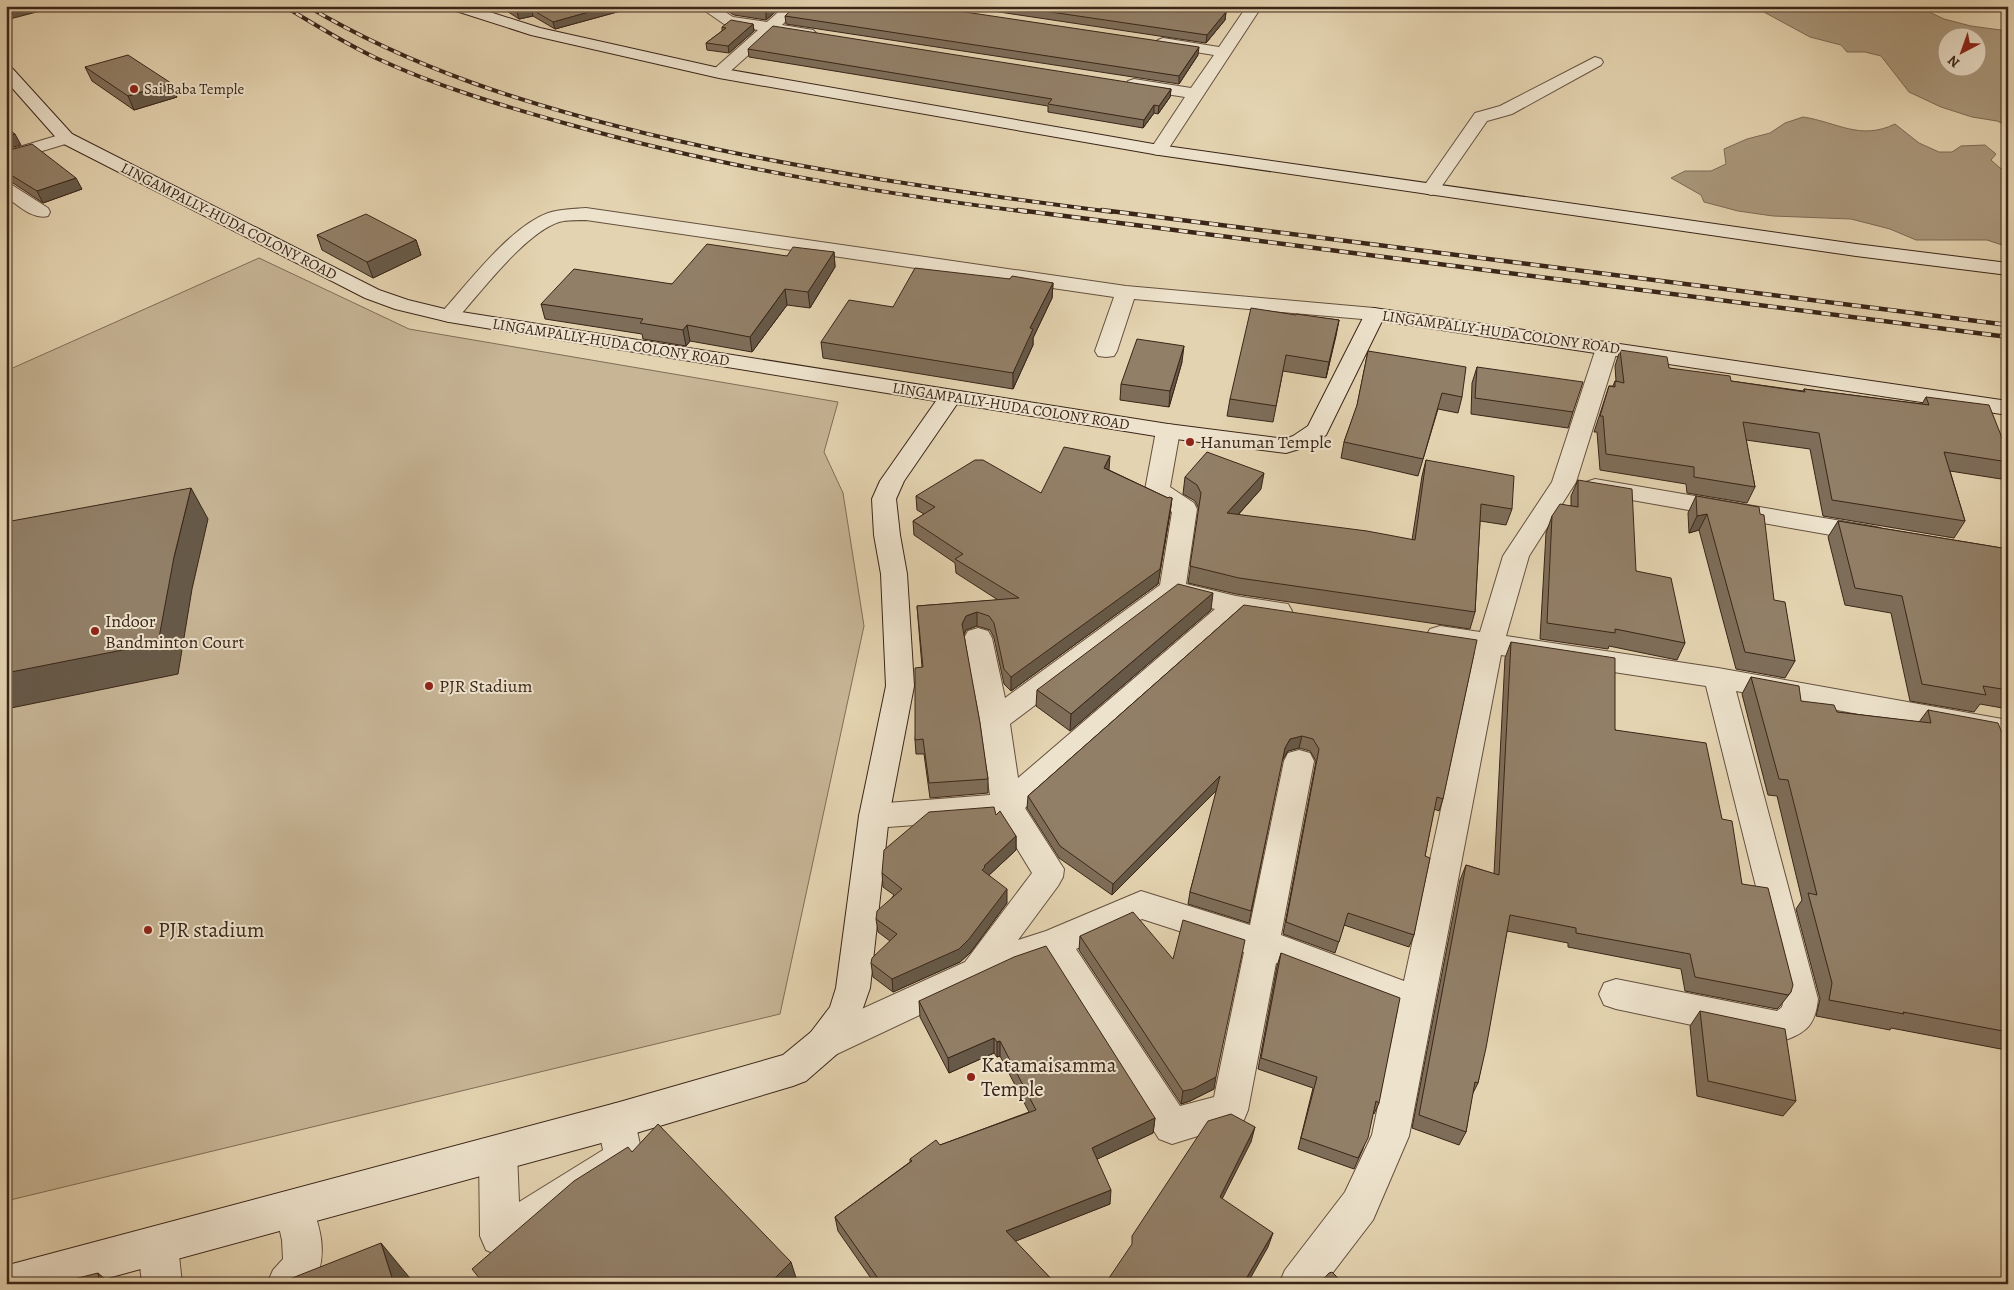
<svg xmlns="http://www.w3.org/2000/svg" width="2014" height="1290" viewBox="0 0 2014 1290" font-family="Alegreya,serif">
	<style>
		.green { fill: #c7b596; stroke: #806d57 }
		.water { fill: #aa987c; stroke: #7d6a54; fill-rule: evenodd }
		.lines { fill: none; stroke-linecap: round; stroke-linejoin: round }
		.street-casing { stroke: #64503e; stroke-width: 2 }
		.secondary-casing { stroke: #3a2518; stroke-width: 2 }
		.street { fill: #ede2cc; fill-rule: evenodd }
		.secondary { fill: #ede2cc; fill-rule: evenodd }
		.rail-far1-casing { stroke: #3a2518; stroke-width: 4 }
		.rail-casing { stroke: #3a2518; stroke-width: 4.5 }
		.rail-far1 { stroke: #ede2cc; stroke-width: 2.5; stroke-dasharray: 7; stroke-linecap: butt }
		.rail { stroke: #ede2cc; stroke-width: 3; stroke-dasharray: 9; stroke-linecap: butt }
		.wall { fill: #7e6d59; stroke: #3a2518 }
		.shaded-wall { fill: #665948; stroke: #3a2518 }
		.building { fill: #927f67; stroke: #3a2518 }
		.poi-dot { fill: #8f2418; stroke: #ede2cc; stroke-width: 2 }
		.labels { text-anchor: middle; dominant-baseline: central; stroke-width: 4; stroke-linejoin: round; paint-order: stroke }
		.far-poi-label { font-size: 15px; fill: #3a2518; stroke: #ede2cc; text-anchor: start }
		.far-street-label { font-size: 15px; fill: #3a2518; stroke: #ede2cc }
		.poi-label { font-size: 18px; fill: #3a2518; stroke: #ede2cc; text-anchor: start }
		.near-poi-label { font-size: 21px; fill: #3a2518; stroke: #ede2cc; text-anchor: start }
	</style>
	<rect width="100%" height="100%" fill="#e4d3b0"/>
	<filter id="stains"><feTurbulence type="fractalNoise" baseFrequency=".004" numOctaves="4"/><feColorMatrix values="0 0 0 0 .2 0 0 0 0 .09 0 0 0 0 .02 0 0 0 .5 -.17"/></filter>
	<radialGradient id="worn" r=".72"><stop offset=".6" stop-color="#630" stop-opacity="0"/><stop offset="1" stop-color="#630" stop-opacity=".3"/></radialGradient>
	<polygon class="green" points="259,258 409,329 838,402 824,452 843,493 864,626 780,1014 6,1201 6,371"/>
	<g class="water">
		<path d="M1764,6l47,5 33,-5h58l25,5 17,8 27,7 37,5v95l-11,-5 -25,-4 -31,-10 -32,-15 -28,-36 -16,-4h-18l-6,-7 -31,-8 -48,-26zM1946,38h30v30h-30z"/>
		<path d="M1803,117c34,5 57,24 92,7l24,19 20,9h13l9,-6 24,-1 11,9 -5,6 9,8 8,3v76l-21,-7h-71l-26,-11 -39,-10 -78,-3 -35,-5 -34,-9 -3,-7 -30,-17 14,-7h26l15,-7 -2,-15 23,-10 23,-6 15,-10z"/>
	</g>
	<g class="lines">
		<g class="street-casing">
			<g id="street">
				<polygon points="698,6 716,6 733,17 767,22 785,6 801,6 782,25 813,30 816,33 813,36 808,38 774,32 725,76 713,76 711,73 713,70 758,30 724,24"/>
				<polygon points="1247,6 1262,6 1165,154 1159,155 1153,154 1150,150 1185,97 1134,89 1128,87 1126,84 1128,81 1134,79 1191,88 1214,55 1158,46 1155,43 1158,40 1163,38 1219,47"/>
				<polygon points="1595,57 1601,59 1603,62 1601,65 1512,114 1487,121 1437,193 1431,195 1425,193 1422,189 1475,113 1500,106"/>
				<polygon points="66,133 72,134 75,138 72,142 6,162 6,151"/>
				<path d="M6,184l6,1 36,23 2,4 -2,4c-16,4 -30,-11 -42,-19z"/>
				<path d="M586,208l540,78 248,22 7,2 3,4 -3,4 -7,2 -240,-21 -17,52 -3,5 -8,1 -8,-1 -3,-5 19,-54 -528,-77c-9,0 -19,0 -27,2 -34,11 -79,71 -103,98l-7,2 -7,-2 -3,-4 3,-4c27,-30 68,-85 106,-99 12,-4 26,-4 38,-5z"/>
				<path d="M1607,342l8,1 3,5 -42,134 -47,74 -23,80 212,32 290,52v22l-272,-51 82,308c-3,30 -15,35 -41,44l-161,-34 -12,-4 -5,-11 5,-11 12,-4 161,32 5,-4 2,-8 -78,-313 -205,-31 -92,481 -36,84 -49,64h-45l6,-14 60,-78 27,-57 26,-126 -122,-46 -28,147 -5,12 -71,22 -13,-5 -113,-179 -33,11 -176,83 -13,5 -13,-5 -5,-11 5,-11 154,-70 67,-89 -33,-54 -125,9 -11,-3 -4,-9 4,-9 11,-3 116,-9 -10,-75 -16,-82 4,-7 10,-3 10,3 4,7 13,60 155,-113 12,-73 -24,-17 -3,-5 11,-59 4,-5 8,-2 8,2 4,5 -10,56 24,16 3,6 -11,75 50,12 52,8 4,7 -4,7 -9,2 -37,-5 -217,193 39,61 -1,8 -5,9 -40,54 28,-9 95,-40 109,34 34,-164 4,-8 11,-3 11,3 4,8 -33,174 123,46 71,-330 -45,-8 -4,-7 4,-7 10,-3 40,6 23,-76 49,-74 44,-134 3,-5zM1176,599l39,10 -197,169 -8,-54zM1142,919l102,33 -30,145 -34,9 -104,-157z"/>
				<polygon points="1595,479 1871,526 1880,528 1884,534 1880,540 1871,542 1586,492 1583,487 1586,482"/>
				<polygon points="616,1103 629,1109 635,1121 643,1159 637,1172 514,1250 500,1256 486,1250 480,1236 479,1153 485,1140 498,1135 511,1140 517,1153 519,1202 603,1150 597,1121 603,1109"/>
				<path d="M294,1190l14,5c12,31 21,58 6,89h-47l6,-14 10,-11 -1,-19 -7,-31 5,-14z"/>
				<polygon points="158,1226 172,1232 178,1246 182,1284 142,1284 138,1246 144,1232"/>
			</g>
		</g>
		<g class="secondary-casing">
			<g id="secondary">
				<polygon points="448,6 471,6 540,28 719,68 1159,145 1856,244 2008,263 2008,275 1856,256 1159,155 719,78 531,35 450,9"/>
				<polygon points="6,66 12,68 72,134 379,290 408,300 449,310 1168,424 1285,439 1293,436 1308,426 1367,310 1374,308 2008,401 2008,415 1382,321 1326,435 1309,446 1286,453 1168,438 957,404 904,481 896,499 900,535 907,574 914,686 889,816 870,988 857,1025 837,1054 806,1081 793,1086 616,1139 86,1284 6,1284 6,1266 12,1264 616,1103 783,1055 811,1032 830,1007 836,988 859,816 886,686 881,574 874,535 872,499 880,481 936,401 449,322 395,309 365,298 60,142 6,81"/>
			</g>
		</g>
		<use href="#street" class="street"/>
		<use href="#secondary" class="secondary"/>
		<g class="rail-far1-casing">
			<g id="rail-far1">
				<path d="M284,6c30,18 60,37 92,52 60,28 124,47 188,65 151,43 307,69 463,89"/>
				<path d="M307,6c106,63 221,99 341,128 152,36 308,58 464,78"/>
			</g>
		</g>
		<g class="rail-casing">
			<g id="rail">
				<polyline points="1018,210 2008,337"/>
				<polyline points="1102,210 2008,325"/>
			</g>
		</g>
		<use href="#rail-far1" class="rail-far1"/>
		<use href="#rail" class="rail"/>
	</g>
	<g class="wall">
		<polygon points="499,6 639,6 555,29 533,16 519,19"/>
		<polygon points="720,6 782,6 766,20 734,15"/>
		<polygon points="959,6 1187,6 1226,12 1225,20 1206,43"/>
		<polygon points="1219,6 1234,6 1233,8"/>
		<polygon points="785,16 1198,55 1179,84 786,24"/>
		<polygon points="753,24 754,31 729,53 707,50 706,43 722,31 722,27"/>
		<polygon points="748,49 1171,89 1170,97 1158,114 1154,113 1143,128 1048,112 1048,106 749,57"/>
		<polygon points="85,67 177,97 134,110 92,81"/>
		<polygon points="6,151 82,189 43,203 13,183 6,182"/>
		<polygon points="317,235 416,240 421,255 373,278 322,250"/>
		<polygon points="834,252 835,267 810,308 787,305 752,352 690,341 686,346 643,339 642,334 545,319 541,304 672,284 787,256"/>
		<polygon points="1010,279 1053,283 1052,298 1033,338 1033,345 1013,389 823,358 821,342 893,307"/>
		<polygon points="1296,315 1339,320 1326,378 1283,371 1273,422 1227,416 1230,399"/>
		<polygon points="1620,350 1669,368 1731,381 1803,391 1804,389 1922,404 1926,397 2008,453 2008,468 2001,479 1950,471 1965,521 1954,538 1823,516 1810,449 1746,440 1755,487 1747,503 1687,493 1686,484 1600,470 1597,432 1594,432 1609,386 1613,386 1615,381 1616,381 1615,366"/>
		<polygon points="1368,351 1462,397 1458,413 1438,409 1418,476 1341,458 1344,442 1357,406"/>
		<polygon points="1182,362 1169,407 1120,400 1121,384"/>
		<polygon points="1477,367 1573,412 1568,428 1471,414 1472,383"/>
		<polygon points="1426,460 1512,509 1506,525 1480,521 1475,612 1470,629 1236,594 1188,583 1199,509 1195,501 1183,494 1185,477 1261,489 1238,515 1412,540 1422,476"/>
		<polygon points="1109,470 1168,498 1172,498 1170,513 1158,584 1011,691 1004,684 994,638 990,630 977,626 966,630 964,635 988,779 988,793 930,798 924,754 916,754 915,740 922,667 917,606 998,600 956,573 955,563 914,535 913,521 924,514 917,510 916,496 1041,493"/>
		<polygon points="1578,480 1636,571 1685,643 1677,660 1609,646 1608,649 1540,639 1546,533 1552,516 1571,506 1571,496"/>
		<polygon points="1696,496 1774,600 1795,661 1785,678 1736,669 1699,530 1689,533 1688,513"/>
		<polygon points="1838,521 2008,549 2008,709 1980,704 1974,712 1910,701 1891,613 1845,605 1828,537"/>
		<polygon points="1244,605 1443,799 1439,811 1434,809 1425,856 1414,935 1409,947 1344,925 1335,953 1283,934 1316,761 1310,751 1299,748 1288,751 1282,760 1249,923 1188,904 1190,892 1217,790 1112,895 1059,858 1027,808 1028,796"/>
		<polygon points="1211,610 1070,731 1036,706 1037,690"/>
		<polygon points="1511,642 1722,819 1742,884 1791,992 1780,1006 1777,1009 1685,991 1681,969 1568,947 1568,943 1507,931 1478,1083 1472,1095 1466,1132 1459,1145 1412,1128 1460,880 1466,865 1494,874 1505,658"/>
		<polygon points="1751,677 1801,701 1837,712 1919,722 1928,710 2008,747 2008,1055 2006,1050 1891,1028 1890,1030 1816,1016 1820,999 1796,909 1802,900 1777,796 1768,795 1742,694"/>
		<polygon points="996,815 1016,836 1016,850 989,875 1007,903 970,953 960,962 893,992 873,977 871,963 890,941 878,932 876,919 894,895 883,887 882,873"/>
		<polygon points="1080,936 1214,1089 1190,1101 1181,1104 1079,950"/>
		<polygon points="1281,953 1379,1103 1374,1114 1373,1113 1363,1149 1354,1169 1298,1149 1313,1088 1258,1069 1277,966"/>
		<polygon points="919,1001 1155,1118 1153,1133 1097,1159 1110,1204 1015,1241 1056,1284 875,1284 838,1231 835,1217 910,1162 910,1159 940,1145 1029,1112 1000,1056 997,1057 994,1053 949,1073 920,1017"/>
		<polygon points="1700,1011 1796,1101 1783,1116 1697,1096 1690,1026"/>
	</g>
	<g class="shaded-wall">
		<polygon points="21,6 47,6 48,9 6,20 6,10"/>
		<polygon points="610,6 639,6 555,29 553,22"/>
		<polygon points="773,6 782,6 766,20 766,12"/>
		<polygon points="531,9 533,16 519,19 517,12"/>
		<polygon points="1226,12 1225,20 1206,43 1207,35"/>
		<polygon points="753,24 754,31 729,53 728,46"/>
		<polygon points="1199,47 1198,55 1179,84 1179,76"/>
		<polygon points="171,83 177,97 134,110 128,96"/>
		<polygon points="1171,89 1170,97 1158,114 1159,106"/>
		<polygon points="1154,105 1154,113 1143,128 1144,120"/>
		<polygon points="15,134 21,145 6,149 6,137"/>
		<polygon points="76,178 82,189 43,203 37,191"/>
		<polygon points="6,193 12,204 6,205"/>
		<polygon points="416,240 421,255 373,278 367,262"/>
		<polygon points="834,252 835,267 810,308 808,292"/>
		<polygon points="1053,283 1052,298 1033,338 1033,345 1013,389 1013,373 1030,328"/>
		<polygon points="785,289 787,305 752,352 750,337"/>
		<polygon points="1339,320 1336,336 1326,378 1329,362"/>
		<polygon points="687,325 690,341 686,346 683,330"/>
		<polygon points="1184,346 1182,362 1169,407 1170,391"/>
		<polygon points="1110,456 1109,470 1104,468"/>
		<polygon points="1264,473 1261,489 1225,529 1227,513"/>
		<polygon points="191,488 208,519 192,589 178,674 6,709 6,673 174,557"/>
		<polygon points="1172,498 1170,513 1158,584 1011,691 1011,677"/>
		<polygon points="1707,514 1699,530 1689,533 1697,516"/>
		<polygon points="1213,593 1211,610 1070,731 1071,714"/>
		<polygon points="977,612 977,626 966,630 962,638 962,624 966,616"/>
		<polygon points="1302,736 1299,748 1288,751 1282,761 1285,748 1290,739"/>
		<polygon points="1220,776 1218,789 1112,895 1113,884"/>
		<polygon points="1016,836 1016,850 986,878 982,870 984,866"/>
		<polygon points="1007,889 1007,903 970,953 960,962 893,992 892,979"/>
		<polygon points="994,1038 994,1053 949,1073 948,1058"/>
		<polygon points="1000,1041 1000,1056 997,1057 997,1042"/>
		<polygon points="1216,1077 1214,1089 1190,1101 1181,1104 1183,1091"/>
		<polygon points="1155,1118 1153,1133 1091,1162 1092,1148"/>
		<polygon points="1255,1127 1251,1142 1216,1211 1220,1197"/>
		<polygon points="1111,1190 1110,1204 1006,1245 1006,1231"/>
		<polygon points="1273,1233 1268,1247 1247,1284 1243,1284"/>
		<polygon points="381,1243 409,1277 411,1284 394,1284"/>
		<polygon points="791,1262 798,1284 769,1284"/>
		<polygon points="98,1273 111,1284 99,1284"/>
	</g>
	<g class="building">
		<polygon points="6,6 21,6 6,10"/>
		<polygon points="509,6 610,6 553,22 531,9 517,12"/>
		<polygon points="730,6 773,6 766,12 733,8"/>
		<polygon points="795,6 925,6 1199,47 1179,76 785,16"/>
		<polygon points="1010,6 1187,6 1226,12 1207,35"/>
		<polygon points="731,20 753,24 728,46 706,43 726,28 722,27"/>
		<polygon points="773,26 1171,89 1159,106 1154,105 1144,120 1048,104 1052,99 748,49"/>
		<polygon points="128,55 171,83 128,96 85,67"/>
		<polygon points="6,127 15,134 6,137"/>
		<polygon points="32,144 76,178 37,191 6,172 6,151"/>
		<polygon points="366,214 416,240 367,262 317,235"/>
		<polygon points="707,244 787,256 793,247 834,252 808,292 785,289 750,337 687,325 683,330 640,323 643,319 541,304 574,269 672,284"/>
		<polygon points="915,268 1010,279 1012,276 1053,283 1030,328 1033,329 1013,373 821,342 849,300 893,307"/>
		<polygon points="1251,308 1296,315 1296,314 1339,320 1329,362 1286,355 1276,406 1230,399"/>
		<polygon points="1137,339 1184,346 1170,391 1121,384"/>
		<polygon points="1620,350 1667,357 1669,368 1730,376 1731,381 1805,392 1804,389 1929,405 1926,397 1989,405 2008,453 2008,462 1944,452 1965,521 1832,500 1819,433 1743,422 1755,487 1694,477 1694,467 1606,454 1603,416 1600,416 1609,386 1615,387 1615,381 1624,383"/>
		<polygon points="1368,351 1466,367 1462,397 1442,393 1423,459 1344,442 1357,405"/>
		<polygon points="1477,367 1583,382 1573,412 1475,398"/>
		<polygon points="1064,447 1110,456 1104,468 1168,498 1169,497 1172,498 1160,569 1011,677 1004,669 994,623 989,616 977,612 966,616 962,624 980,723 988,779 929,783 923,739 915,740 915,668 923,667 917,606 1019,598 955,559 963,554 913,521 935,507 916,496 975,460 983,460 1041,493"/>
		<polygon points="1207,452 1264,473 1227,513 1367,531 1415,540 1426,460 1514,476 1512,509 1481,504 1475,612 1239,578 1190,566 1201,493 1197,485 1185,477"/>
		<polygon points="1578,480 1632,489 1636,571 1671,578 1685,643 1615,629 1615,633 1547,623 1552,516 1560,504 1578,507"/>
		<polygon points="191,488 174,557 158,643 6,673 6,522"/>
		<polygon points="1696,496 1759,507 1760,514 1764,515 1774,600 1785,602 1795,661 1745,652 1707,514 1697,516"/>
		<polygon points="1838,521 2008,549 2008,690 1983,686 1986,695 1922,684 1902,596 1855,588"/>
		<polygon points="1178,584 1213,593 1071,714 1037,690"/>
		<polygon points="1244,605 1477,640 1443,799 1437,797 1425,856 1430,858 1414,935 1348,913 1339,942 1286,922 1319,749 1313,739 1302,736 1290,739 1285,748 1251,911 1190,892 1220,776 1113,884 1060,846 1028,796"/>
		<polygon points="1511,642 1615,658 1615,730 1706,743 1722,819 1732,821 1742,884 1768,888 1793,985 1791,992 1788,995 1695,977 1690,954 1576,933 1576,928 1510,915 1486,1048 1478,1083 1475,1082 1466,1132 1419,1115 1466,865 1499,875"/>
		<polygon points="1751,677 1799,686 1801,701 1834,705 1837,712 1931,723 1928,710 1998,723 2008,747 2008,1032 1903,1012 1904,1014 1829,1000 1832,983 1808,893 1817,895 1788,780 1779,779"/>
		<polygon points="994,807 996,815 1000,811 1016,836 984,866 985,867 982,870 1007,889 969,939 959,949 892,979 871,963 872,958 897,934 876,919 877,911 902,889 882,873 884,850 929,812"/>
		<polygon points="1133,912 1173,959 1183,920 1245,940 1216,1077 1193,1089 1183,1091 1080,936"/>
		<polygon points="1046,946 1155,1118 1092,1148 1111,1190 1006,1231 1056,1284 882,1284 835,1217 912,1161 910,1159 936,1140 940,1145 1036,1110 1000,1041 997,1042 994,1038 948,1058 919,1001 1014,957"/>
		<polygon points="1281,953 1400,998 1379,1103 1376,1101 1368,1138 1358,1158 1301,1138 1317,1077 1261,1058"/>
		<polygon points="1700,1011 1785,1029 1796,1101 1708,1081"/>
		<polygon points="1231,1114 1255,1127 1220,1197 1273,1233 1243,1284 1105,1284 1132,1244 1132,1236 1208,1121"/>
		<polygon points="658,1124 791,1262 769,1284 484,1284 472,1269 574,1181 628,1147 632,1152"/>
		<polygon points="381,1243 394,1284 277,1284"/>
		<polygon points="1332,1272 1344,1284 1319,1284 1329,1273"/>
		<polygon points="98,1273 99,1284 54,1284"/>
	</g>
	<g class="poi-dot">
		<circle cx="134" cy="89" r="5"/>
		<circle cx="1190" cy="442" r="5"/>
		<circle cx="95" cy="631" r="5"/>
		<circle cx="429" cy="686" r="5"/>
		<circle cx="148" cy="930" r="5"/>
		<circle cx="971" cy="1077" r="5"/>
	</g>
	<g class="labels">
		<g class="far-poi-label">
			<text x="144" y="89">Sai Baba Temple</text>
		</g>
		<g class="far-street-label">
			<text transform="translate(229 221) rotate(27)">LINGAMPALLY-HUDA COLONY ROAD</text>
			<text transform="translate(1501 332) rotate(8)">LINGAMPALLY-HUDA COLONY ROAD</text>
			<text transform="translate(611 342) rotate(9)">LINGAMPALLY-HUDA COLONY ROAD</text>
			<text transform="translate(1011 406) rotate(9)">LINGAMPALLY-HUDA COLONY ROAD</text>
		</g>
		<g class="poi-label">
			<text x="1200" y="442">Hanuman Temple</text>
			<text x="105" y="621">Indoor<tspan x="105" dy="21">Bandminton Court</tspan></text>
			<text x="439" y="686">PJR Stadium</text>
		</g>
		<g class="near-poi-label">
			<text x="158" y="930">PJR stadium</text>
			<text x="981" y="1065">Katamaisamma<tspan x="981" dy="24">Temple</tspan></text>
		</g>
	</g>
	<rect width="2014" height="1290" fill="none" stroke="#e4d3b0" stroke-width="25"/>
	<rect x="8" y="8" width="1999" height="1275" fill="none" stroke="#3a2518" stroke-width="2.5"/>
	<rect x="12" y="12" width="1989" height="1265" fill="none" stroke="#3a2518"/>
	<g transform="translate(1962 52) rotate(221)"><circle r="24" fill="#ede2cc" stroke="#a59684"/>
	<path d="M0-4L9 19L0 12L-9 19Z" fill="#8f2418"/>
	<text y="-8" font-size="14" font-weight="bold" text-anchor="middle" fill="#3a2518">N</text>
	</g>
	<rect width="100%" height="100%" filter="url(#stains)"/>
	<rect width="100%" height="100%" fill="url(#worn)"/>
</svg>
